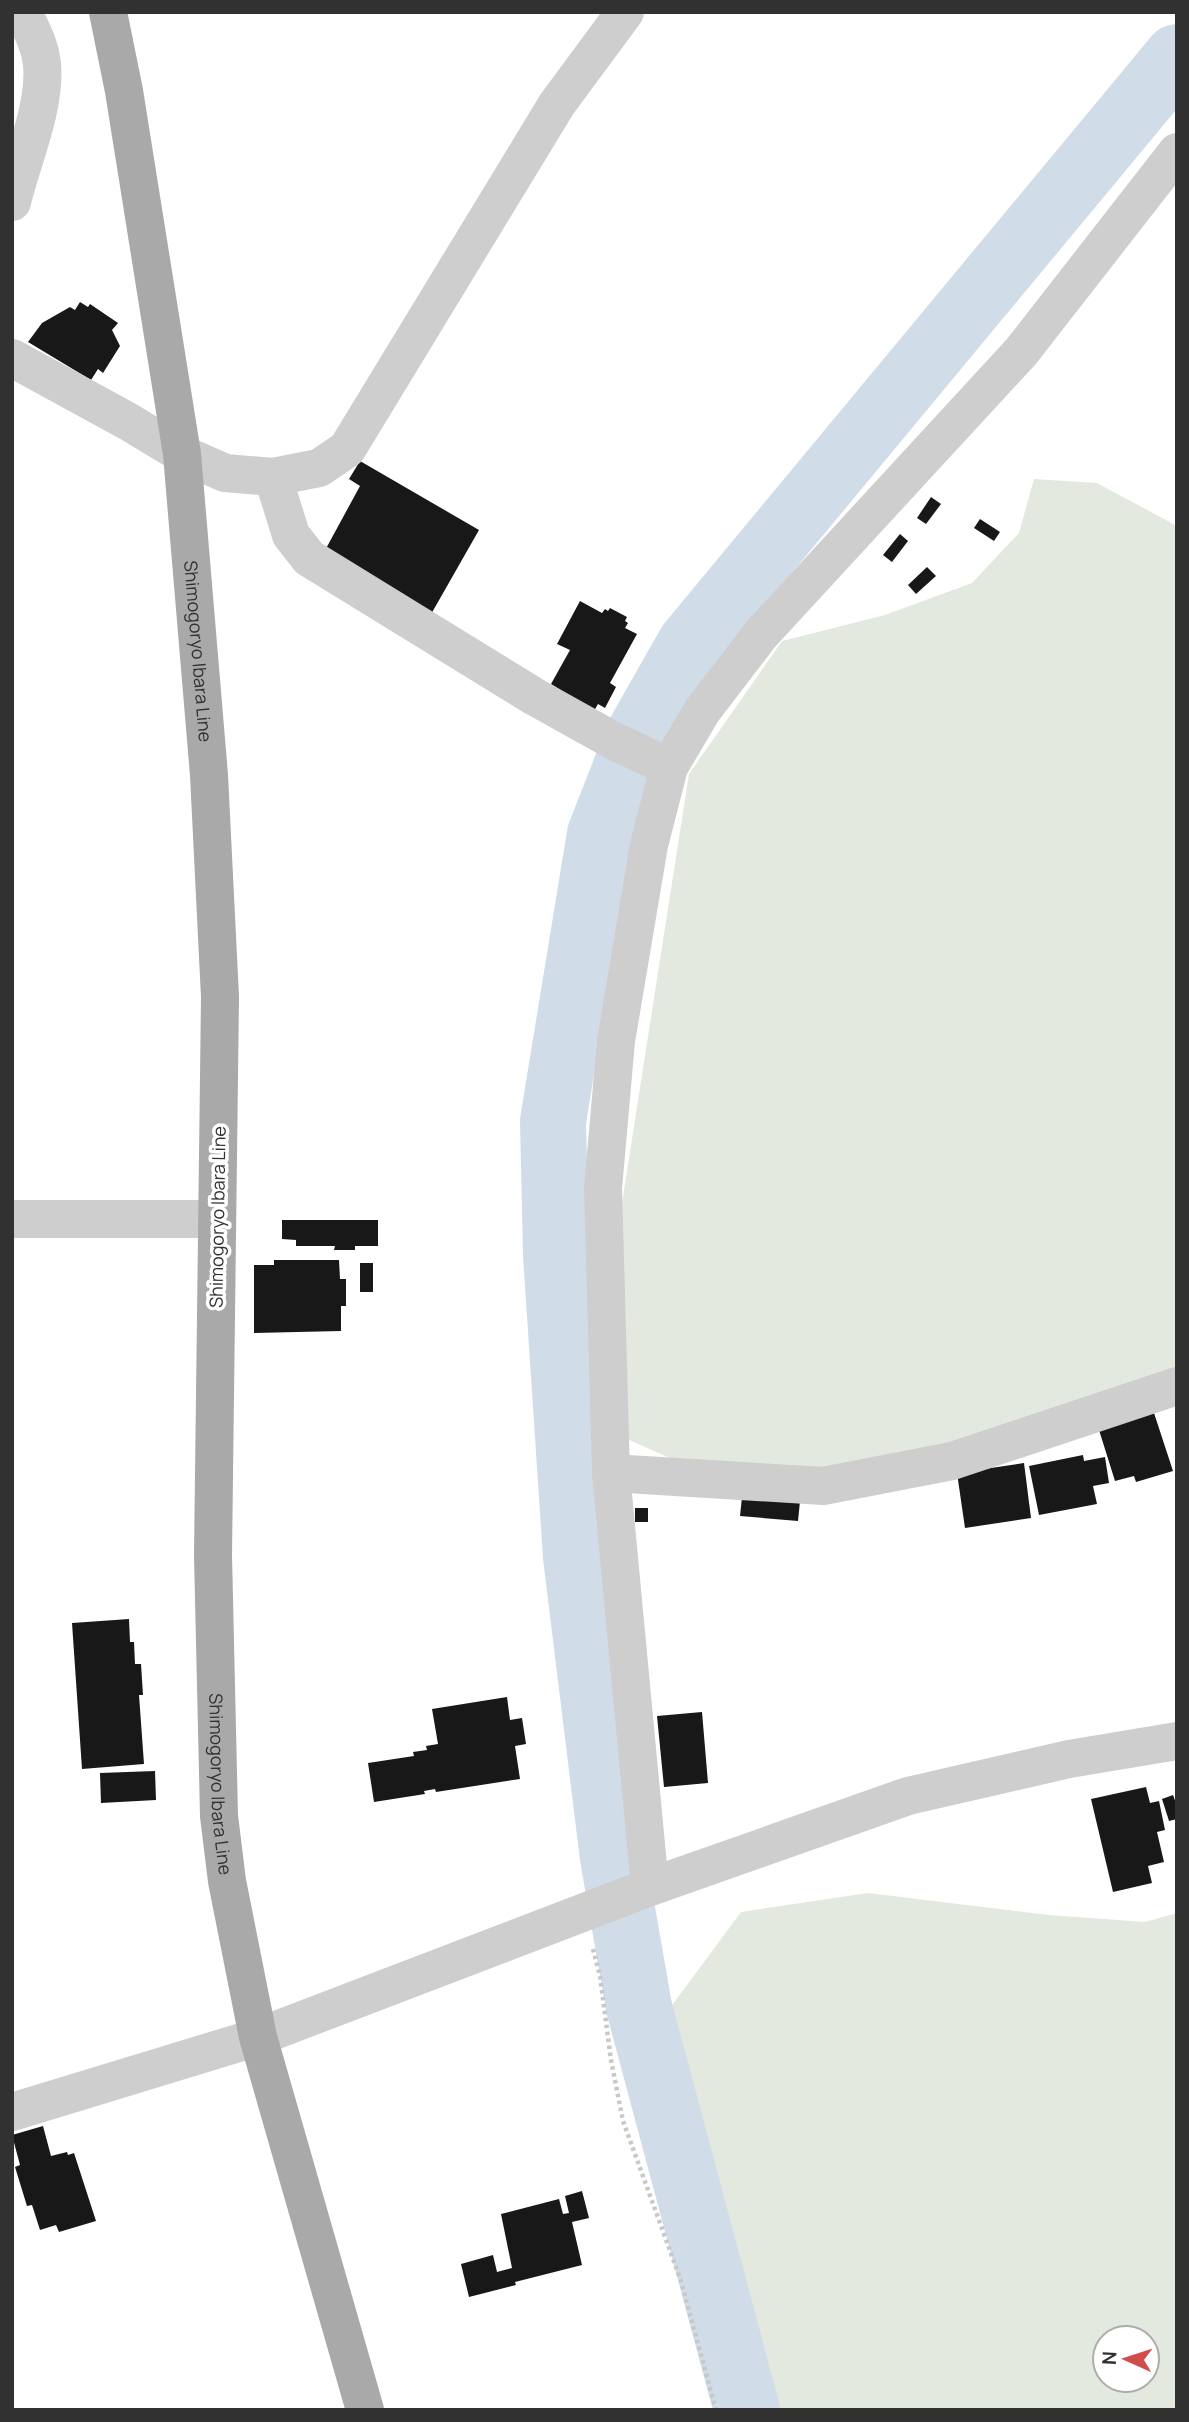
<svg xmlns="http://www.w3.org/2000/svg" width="1189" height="2422" viewBox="0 0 1189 2422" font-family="Manrope,sans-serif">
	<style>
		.green { fill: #e3e9de; fill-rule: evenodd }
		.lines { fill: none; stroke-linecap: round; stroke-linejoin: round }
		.river { stroke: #d0dde9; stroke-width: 66 }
		.building { fill: #181818 }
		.path { stroke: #c8c8c8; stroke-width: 4.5; stroke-dasharray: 3.5 3.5; stroke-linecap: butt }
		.minor { stroke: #cecece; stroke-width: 38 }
		.major { stroke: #a9a9a9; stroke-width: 38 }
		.labels { text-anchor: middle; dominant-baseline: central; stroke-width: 7; stroke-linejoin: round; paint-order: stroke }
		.street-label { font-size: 18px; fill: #313131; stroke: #fff }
	</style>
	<rect width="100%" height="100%" fill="#fff"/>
	<g class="green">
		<polygon points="1034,479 1097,483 1177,526 1177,1395 845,1470 688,1466 627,1439 615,1248 689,774 782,641 885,615 972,583 1019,533"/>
		<path d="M868,1893l181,22 96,7 32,-9v497h-422l-96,-356 11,-46 71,-96zM1105,2338h42v42h-42z"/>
	</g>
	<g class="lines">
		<polyline class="river" points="747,2410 639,2007 613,1858 576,1557 556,1255 553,1121 600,834 640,732 690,644 1177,57"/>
	</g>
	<g class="building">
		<polygon points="80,302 88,307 90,304 118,323 112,330 120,346 103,373 98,369 91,380 28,342 42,323 70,307 75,310"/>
		<polygon points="360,461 479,530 430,616 323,554 360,486 349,479"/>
		<polygon points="931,497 941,504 926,524 917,518"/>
		<polygon points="980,519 1000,532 994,541 974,528"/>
		<polygon points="900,534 908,541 892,562 883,555"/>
		<polygon points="927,567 936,576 916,594 908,585"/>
		<polygon points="580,601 602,613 605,609 608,611 610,608 627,617 625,621 628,623 625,628 637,634 610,683 616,687 605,708 598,704 594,711 551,684 570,650 557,644"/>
		<polygon points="282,1220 378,1220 378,1246 355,1246 355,1250 334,1250 335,1246 296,1246 296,1240 282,1239"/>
		<polygon points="274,1260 339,1260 340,1279 346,1279 346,1306 341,1306 341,1331 254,1333 254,1265 274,1265"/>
		<rect x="360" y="1263" width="13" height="29"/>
		<polygon points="1154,1413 1173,1471 1136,1482 1134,1476 1115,1481 1099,1430"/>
		<polygon points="1083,1455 1084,1461 1105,1457 1109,1483 1093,1486 1097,1504 1039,1515 1029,1466"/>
		<polygon points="1024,1463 1031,1518 965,1528 957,1473"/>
		<polygon points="742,1497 800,1501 798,1521 740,1516"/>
		<rect x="635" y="1508" width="13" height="14"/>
		<polygon points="129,1619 130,1642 134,1642 135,1664 141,1664 143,1695 139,1695 144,1764 82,1769 72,1623"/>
		<polygon points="507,1697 510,1720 522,1718 526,1744 515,1746 520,1779 436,1792 435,1789 424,1791 425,1794 374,1802 368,1763 414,1756 413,1752 427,1750 426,1746 438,1744 432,1709"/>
		<polygon points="702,1712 708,1783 664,1787 657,1716"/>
		<polygon points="155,1771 156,1800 101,1803 100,1773"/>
		<polygon points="1146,1787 1150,1803 1159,1801 1165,1830 1157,1832 1164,1862 1148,1866 1152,1883 1113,1892 1091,1799"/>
		<polygon points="1173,1795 1177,1806 1177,1819 1169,1821 1162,1799"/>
		<polygon points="43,2126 51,2156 67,2152 68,2155 74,2153 96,2221 59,2232 56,2225 40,2230 32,2205 27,2206 15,2167 20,2165 12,2135"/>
		<polygon points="582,2191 589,2218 572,2222 582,2265 515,2282 516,2285 469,2297 461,2264 493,2255 497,2272 512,2268 501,2214 559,2199 563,2214 569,2213 565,2196"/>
	</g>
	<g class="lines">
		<polyline class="path" points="593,1949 600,1976 611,2060 623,2121 681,2281 716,2410"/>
		<g class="minor">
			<path d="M12,202c10,-42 34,-95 30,-138 -2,-19 -11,-35 -19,-52"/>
			<polyline points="12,358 129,422 182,454 225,473 273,477 319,468 347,449 557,104 625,12"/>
			<polyline points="273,477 291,535 309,558 535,697 614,741 669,767"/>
			<polyline points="12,1219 216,1219"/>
			<polyline points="611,1473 823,1486 952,1461 1177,1386"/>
			<polyline points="650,1887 611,1473 603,1188 616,1041 649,845 669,767 702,711 761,634 1021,352 1177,152"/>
			<polyline points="12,2112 258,2037 650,1887 908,1796 1069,1759 1177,1741"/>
		</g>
		<path class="major" id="s1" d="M108,12l16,79 58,363 27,321 11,222 -7,558 6,261 8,65 31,156 107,373"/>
	</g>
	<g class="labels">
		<g class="street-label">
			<text stroke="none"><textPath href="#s1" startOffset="646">Shimogoryo Ibara Line</textPath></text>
			<text transform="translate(217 1217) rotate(-89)">Shimogoryo Ibara Line</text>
			<text stroke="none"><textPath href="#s1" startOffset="1780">Shimogoryo Ibara Line</textPath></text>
		</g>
	</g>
	<rect width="1189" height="2422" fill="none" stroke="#313131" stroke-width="28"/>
	<g transform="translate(1126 2359) rotate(273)"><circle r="33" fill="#ffffff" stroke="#adadad" stroke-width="2"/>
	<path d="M0-5L12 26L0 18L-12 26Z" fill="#d04d4b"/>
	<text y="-10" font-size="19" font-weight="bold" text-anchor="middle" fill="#313131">N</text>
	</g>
</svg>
